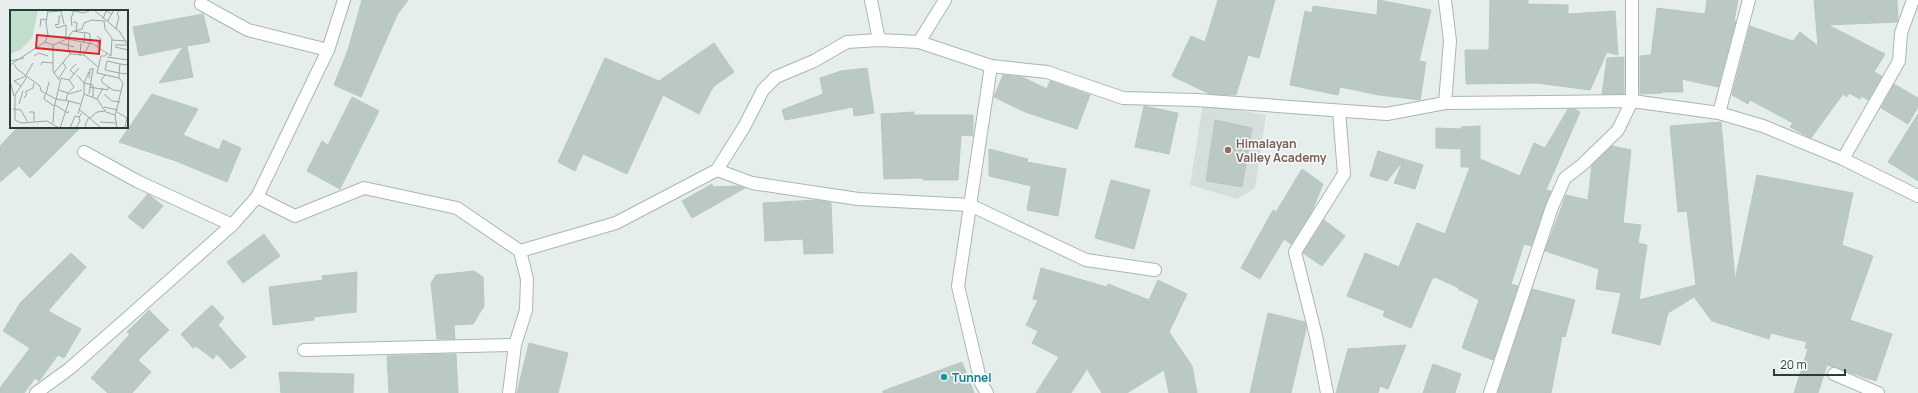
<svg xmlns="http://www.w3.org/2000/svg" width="1918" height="393" viewBox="0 0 1918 393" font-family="Manrope,sans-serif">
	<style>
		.built { fill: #d4deda }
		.building { fill: #bbc9c4; stroke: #b9c7c3 }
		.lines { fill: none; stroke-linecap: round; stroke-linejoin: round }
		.minor-casing { stroke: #a9b6b3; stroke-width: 14 }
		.minor { stroke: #fff; stroke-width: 12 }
		.education-dot { fill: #8d6e63; stroke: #f7faf9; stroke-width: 1.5 }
		.culture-dot { fill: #0f9aa8; stroke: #f7faf9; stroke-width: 1.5 }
		.labels { text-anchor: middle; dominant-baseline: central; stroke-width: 3; stroke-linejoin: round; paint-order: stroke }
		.education-label { font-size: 12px; font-weight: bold; fill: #785e54; stroke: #f7faf9; text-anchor: start }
		.culture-label { font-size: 12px; font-weight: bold; fill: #0d838f; stroke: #f7faf9; text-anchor: start }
		.inset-road { fill: none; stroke: #99a8a5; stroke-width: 1 }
		.view { fill: #d62828; fill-opacity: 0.15; stroke: #d62828; stroke-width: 2 }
		.inset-edge { fill: none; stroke: #263f3b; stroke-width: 2 }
	</style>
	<rect width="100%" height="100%" fill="#e6eeeb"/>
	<polygon class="built" points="1203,104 1266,115 1255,188 1237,199 1190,185"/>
	<g class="building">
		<polygon points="362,0 408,0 397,15 361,97 334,85 348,50"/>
		<polygon points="1218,0 1275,0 1259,58 1248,55 1236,95 1210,94 1172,76 1191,36 1205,42"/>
		<polygon points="1378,0 1431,10 1419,61 1426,62 1420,100 1379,95 1340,87 1338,95 1290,85 1305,11 1312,13 1313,6 1377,15"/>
		<polygon points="1490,0 1528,0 1528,4 1568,5 1568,14 1615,11 1618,55 1607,52 1590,90 1536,83 1466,84 1465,50 1489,50"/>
		<polygon points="1707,0 1738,0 1734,21 1736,21 1718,87 1682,79 1683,92 1663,92 1662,93 1640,94 1640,56 1651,55 1657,8 1705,14"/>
		<polygon points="1814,0 1897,0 1898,18 1897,22 1828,25 1885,54 1874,72 1882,76 1868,100 1861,96 1860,99 1849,93 1847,97 1843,94 1811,138 1790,127 1793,123 1750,100 1748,104 1732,95 1750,26 1793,41 1800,32 1818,46"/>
		<polygon points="203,14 210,42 187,46 193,77 159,83 183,47 139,56 133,27"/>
		<polygon points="714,43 734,72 713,87 699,114 663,95 627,174 583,154 575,171 558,162 605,58 659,81"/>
		<polygon points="1624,57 1624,94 1602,94 1607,58"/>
		<polygon points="867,68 874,113 854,116 853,107 785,120 782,110 823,94 820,78 841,71"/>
		<polygon points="1003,75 1022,77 1047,89 1050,81 1090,95 1077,129 1025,112 994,97"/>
		<polygon points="1894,84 1918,98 1918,107 1908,124 1881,108"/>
		<polygon points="152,94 198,109 183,135 219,150 223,140 241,148 227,182 176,161 119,142"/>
		<polygon points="352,97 379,111 340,189 307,171 322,141 328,145"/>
		<polygon points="1144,106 1178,113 1169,154 1135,147"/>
		<polygon points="1568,109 1574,109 1580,112 1546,190 1551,191 1531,246 1524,244 1511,284 1518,286 1493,360 1462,348 1479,300 1458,289 1459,288 1435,277 1432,279 1411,328 1383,316 1385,311 1347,296 1365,253 1399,267 1417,223 1445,234 1470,167 1461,167 1461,149 1436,148 1436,128 1461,129 1461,127 1480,126 1480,159 1520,176 1534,143 1545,148"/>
		<polygon points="914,112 914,115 973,115 973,136 961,135 958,180 923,180 923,178 884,179 881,114"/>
		<polygon points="1918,114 1918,181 1888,162"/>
		<polygon points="1215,120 1252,128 1242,187 1206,181"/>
		<polygon points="1721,122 1735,280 1757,175 1853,193 1842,245 1873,256 1850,320 1892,334 1876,381 1827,365 1818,393 1794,393 1808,349 1805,348 1807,342 1771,333 1769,339 1712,321 1694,297 1668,313 1660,345 1612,333 1621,293 1596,289 1599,269 1545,251 1566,195 1588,200 1592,165 1612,146 1631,150 1623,223 1641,225 1638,243 1647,245 1639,300 1696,285 1687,211 1678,212 1670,126"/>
		<polygon points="18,127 81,127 30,178 19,166 0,182 0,146"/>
		<polygon points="989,149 1028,159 1027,162 1066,169 1058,216 1027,210 1031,186 989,176"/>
		<polygon points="1378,151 1423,165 1415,189 1394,183 1403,161 1387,181 1370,176"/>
		<polygon points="1302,169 1323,184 1312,211 1291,244 1284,239 1260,279 1241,268 1273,210 1276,212"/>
		<polygon points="1111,180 1150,190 1134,249 1095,238"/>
		<polygon points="712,184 713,187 737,186 745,188 692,218 682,201"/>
		<polygon points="148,194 163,206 143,229 128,217"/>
		<polygon points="817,200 831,203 833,253 804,254 803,239 765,241 763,203"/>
		<polygon points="1324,220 1345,236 1322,266 1303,253"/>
		<polygon points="264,234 280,256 243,283 227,262"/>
		<polygon points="71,253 86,267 48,311 81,329 64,358 58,355 39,381 35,378 24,393 0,393 0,388 30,348 3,331 21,302"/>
		<polygon points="1041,268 1107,287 1108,284 1149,300 1158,280 1187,294 1169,332 1192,366 1197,393 1169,393 1164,370 1127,393 1102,393 1087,369 1071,393 1036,393 1059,357 1032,343 1038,331 1026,325 1038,300 1033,299"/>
		<polygon points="474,271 483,277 484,306 473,324 454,325 455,339 437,339 431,283 436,275"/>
		<polygon points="357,272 356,312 314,317 314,320 273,325 269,287 323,280 322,276"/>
		<polygon points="1532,289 1575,300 1565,337 1562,336 1551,393 1498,393"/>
		<polygon points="212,305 224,318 218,325 246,357 231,369 217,354 213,359 196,346 193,348 181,334"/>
		<polygon points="149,310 169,330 138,360 151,372 132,393 108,393 91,378 130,334 127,332"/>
		<polygon points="1268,313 1305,322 1306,329 1291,393 1250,393"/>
		<polygon points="529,343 568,353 558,393 517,393"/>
		<polygon points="1406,345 1388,389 1380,386 1378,393 1336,393 1348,349"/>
		<polygon points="456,354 458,393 389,393 387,356"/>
		<polygon points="962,362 974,393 883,393 883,391"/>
		<polygon points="1433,364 1461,374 1455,393 1423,393"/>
		<polygon points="279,372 354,374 353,393 281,393"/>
	</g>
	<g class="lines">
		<g class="minor-casing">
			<g id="minor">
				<polyline points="871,0 879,40"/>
				<polyline points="1445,0 1450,41 1445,103"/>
				<polyline points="201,4 248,30 328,50"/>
				<polyline points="919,42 945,0"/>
				<polyline points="1719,113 1749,0"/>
				<polyline points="84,152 137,181 232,225"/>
				<polyline points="1843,159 1899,61 1901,33 1913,0"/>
				<polyline points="717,170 752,183 858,199 970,205 1086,260 1155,270"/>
				<polyline points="257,197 295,216 364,188 457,208 520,251 527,279 526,310 515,345 509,393"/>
				<polyline points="520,251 616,223 717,170 744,127 763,90 776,77 814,61 847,42 879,40 919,42 991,66 1047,72 1123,98 1196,100 1387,114 1445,103 1632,101 1719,113 1763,126 1843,159 1918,196"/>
				<polyline points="304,350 515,345"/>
				<polyline points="1834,374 1878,393"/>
				<polyline points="36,393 69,369 124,321 232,225 257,197 328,50 344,0"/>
				<polyline points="987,393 981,383 958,286 991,66"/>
				<polyline points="1327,393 1316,336 1295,252 1344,174 1339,111"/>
				<polyline points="1490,393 1552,207 1565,178 1582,165 1618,130 1632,101 1632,0"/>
			</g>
		</g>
		<use href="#minor" class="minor"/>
	</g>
	<circle class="education-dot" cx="1228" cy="150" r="4"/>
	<circle class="culture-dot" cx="944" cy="377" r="4"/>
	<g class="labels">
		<g class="education-label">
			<text x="1236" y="143">Himalayan<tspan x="1236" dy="14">Valley Academy</tspan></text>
		</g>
		<g class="culture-label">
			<text x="952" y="377">Tunnel</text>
		</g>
	</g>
	<g transform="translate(10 10)">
		<rect width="118" height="118" fill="#e6eeeb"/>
		<path d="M0,0h28l-6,28 -12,12 -10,4z" fill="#c1ddcb"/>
		<path class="inset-road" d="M51,0l3,14M54,0l10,1 -3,7 1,8M84,0l25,21 9,14M64,1l10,2 7,-3M38,2l13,-1M51,6h-2v8l-4,1 2,3 9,-3v14M93,9l3,-8 6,3M63,12l4,1 -1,8M97,12l7,-12M30,17l1,-8 5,1M106,19l3,-12 -2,-4 3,-3M65,21l7,-2 2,-6 8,-3 12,1M87,26l4,3 -4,7M57,29l26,5 18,12 1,-18 -7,-9 -1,-9M102,30l14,1M35,32l8,3v26l6,9M50,33l14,4M43,35l14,-6 6,-8 12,2M105,35h13M105,37l13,3M97,43l-2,3h-4l-4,17 22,5 4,5 -8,33 2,12M60,44l14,1M74,45l6,-12v-9l-5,-2 -1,11M74,45l14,12M24,46l5,-3 9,3M70,46l1,-13M97,47l21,3M0,51l14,-3M4,54l3,5 23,17 1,5 15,8 13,2M0,55l35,-23 3,-7 -2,-12 2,-13M31,55l1,-3 11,1M118,55l-8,-1 -1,9 9,1M44,63l16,-19 -2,-7 1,-7M64,64l-4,-4 6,-6M16,65l7,-12M67,65l7,8v11l13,5 9,13 9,3M95,65l-4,5 2,3 10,7 8,1M17,67l-12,18v25l6,3 26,-2 12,7M49,68l7,-11 -3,-4M79,68l1,-9h4M109,68v-5l-14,-3 2,-9 13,3M59,70l10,-12M0,71l4,15M74,73l9,2v12M74,73l5,-11M11,76l-7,-5 12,-5M79,77l19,3v-3M49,80l9,3 -2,7M35,84l-1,5 10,7M36,84l3,-12M59,84l13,-4M79,84l4,-25M94,84l8,7 8,1M14,88l3,-4 -2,-2 8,-4 1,-5M87,89l6,-11M9,94l4,-13M45,95l13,8 1,-2M94,97l14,3M3,99l8,1 6,11M69,99l22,19M19,102h5v9M107,102l10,6 -2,10M68,104l6,-20M80,108l7,-6 8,-1M90,112l17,1M43,113l1,-15 7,-30 8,2 5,7 -6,6M50,118l9,-27 11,3M60,118l5,-12 4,1 3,-4M66,118l4,-7 -1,-4M77,118l-2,-3 4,-8"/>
		<path class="view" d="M27,25l63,6 -1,13 -63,-6z"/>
		<rect width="118" height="118" class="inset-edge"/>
	</g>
	<path d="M1774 369v6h71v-6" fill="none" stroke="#263f3b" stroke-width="2"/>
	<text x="1780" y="369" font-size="12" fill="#263f3b" stroke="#f7faf9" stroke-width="3" paint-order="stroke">20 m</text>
</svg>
